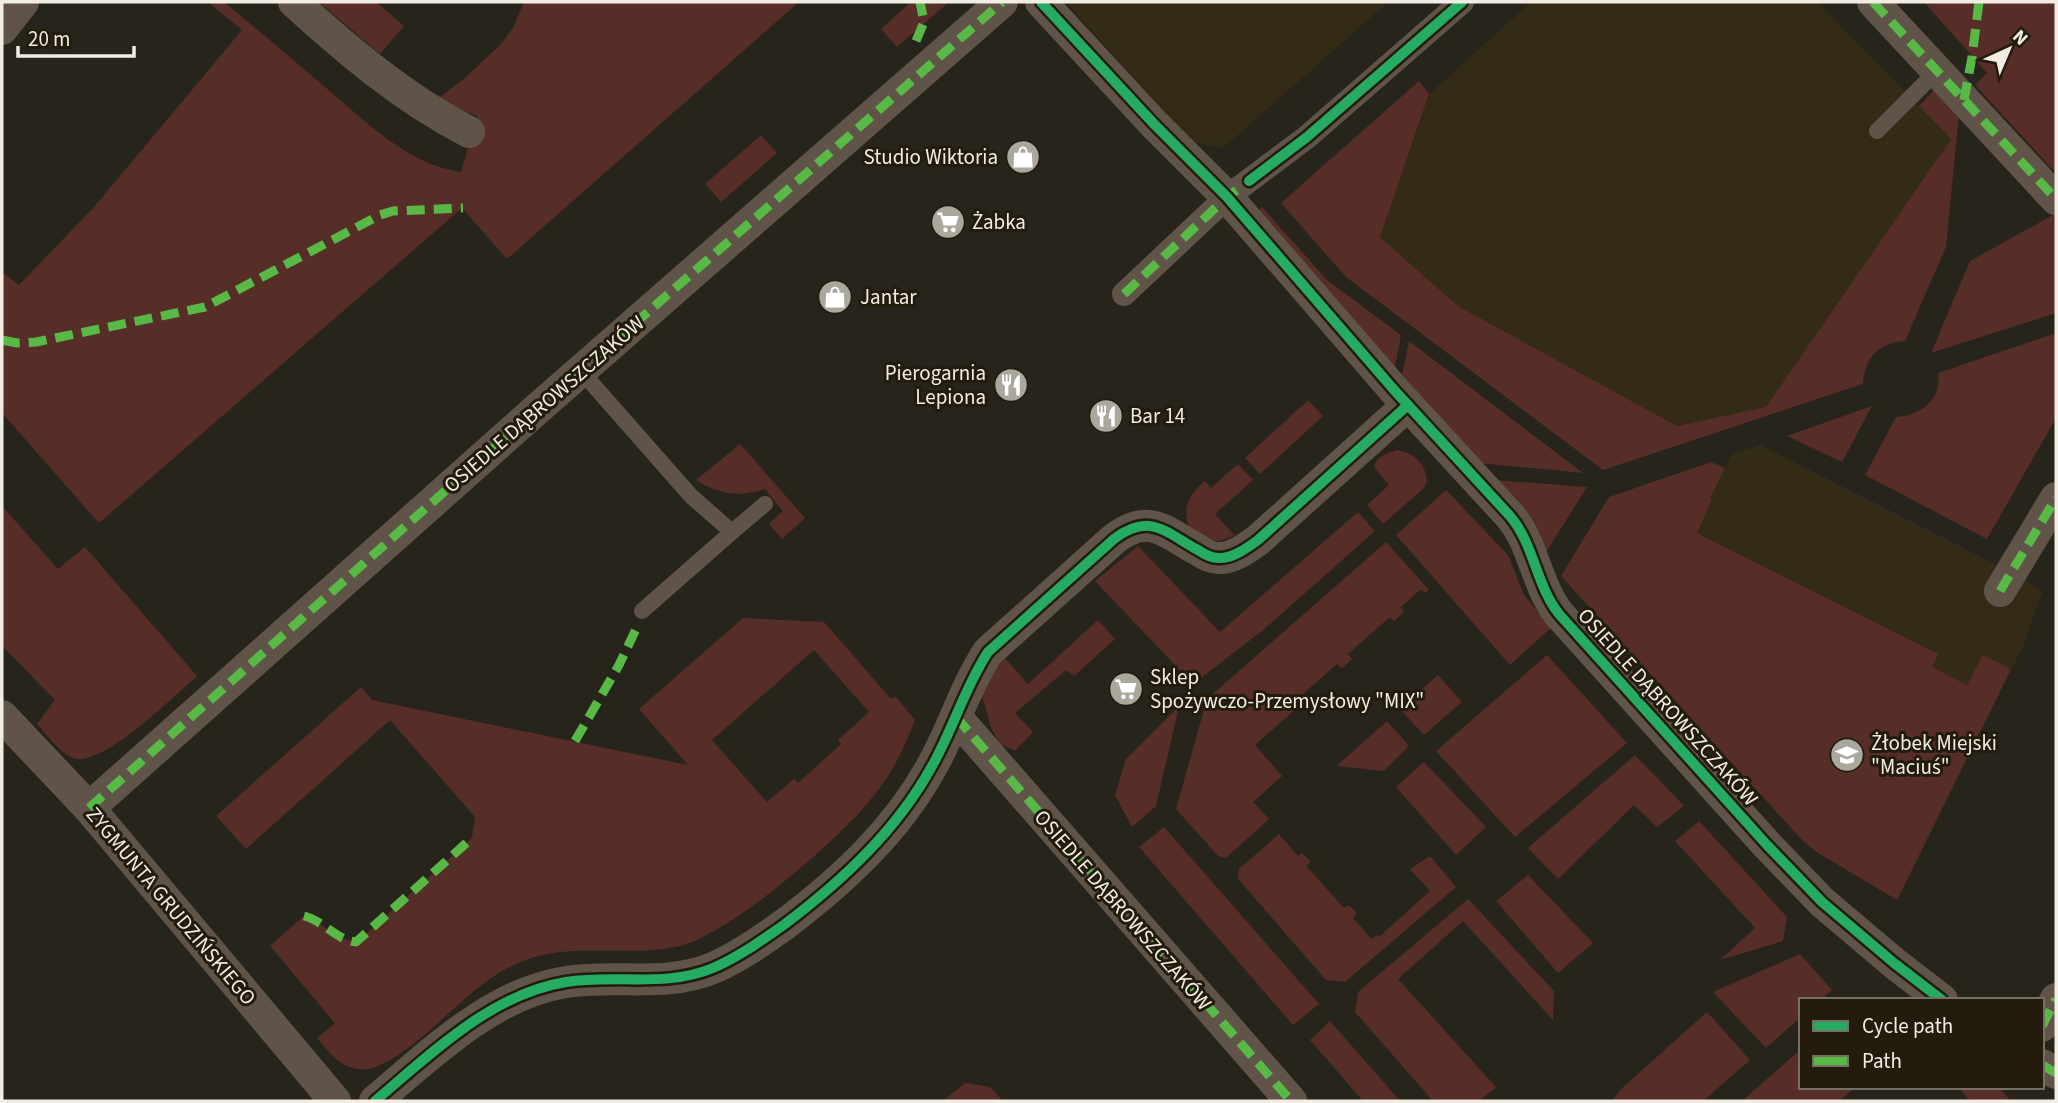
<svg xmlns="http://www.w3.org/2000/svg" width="2058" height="1103" viewBox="0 0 2058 1103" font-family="'Source Sans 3',sans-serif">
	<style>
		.built { fill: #332b16 }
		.green { fill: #562e27; fill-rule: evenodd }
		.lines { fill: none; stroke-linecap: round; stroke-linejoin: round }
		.service { stroke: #605449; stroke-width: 16 }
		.pedestrian { stroke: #605449; stroke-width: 24 }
		.minor { stroke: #605449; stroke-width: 32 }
		.quiet { stroke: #58b947; stroke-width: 9; stroke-dasharray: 18 9; stroke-linecap: butt }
		.cycleway-casing { stroke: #231c0d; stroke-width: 15 }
		.cycleway { stroke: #26ab63; stroke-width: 10 }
		.labels { text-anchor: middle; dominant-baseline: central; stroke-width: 6; stroke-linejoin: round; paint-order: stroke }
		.poi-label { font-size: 21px; fill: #f1ede3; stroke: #231c0d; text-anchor: start }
		.street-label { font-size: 21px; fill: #f1ede3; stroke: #231c0d }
	</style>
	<rect width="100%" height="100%" fill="#27241b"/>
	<g class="built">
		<polygon points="1066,2 1388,2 1223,148 1190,141"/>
		<polygon points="1531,2 1818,2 1951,139 1766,407 1677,426 1458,306 1380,237 1429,94"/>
		<polygon points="1761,445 2011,572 2043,591 2023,646 1897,900 1818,853 1803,841 1561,576 1609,497 1711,462 1725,468 1731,455"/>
	</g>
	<g class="green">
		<path d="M208,2h16c32,26 63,53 94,79 42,35 87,83 143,91l16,-56 -25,-10 -12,-9 25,-19 37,-35 11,-15 11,-26h275l-292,257 -45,-51 -363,315 -97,-110v-141l17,13 75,-78 148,-177z"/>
		<polygon points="319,2 376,2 404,26 380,54"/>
		<polygon points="911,2 949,2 897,47 881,29"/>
		<polygon points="1924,2 2056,2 2056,173 1975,85 1987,73"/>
		<path d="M1419,81l10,13 -49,143 78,69 219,120 89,-19 185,-268 -32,-33 16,-17 24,25 -13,133 -41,94c-27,2 -40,16 -42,43l-260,86 -257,-193 -65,-74z"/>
		<polygon points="761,135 777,153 721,202 705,184"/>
		<polygon points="1262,207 1327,280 1401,335 1395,367 1255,213"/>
		<polygon points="2055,214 2056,313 1931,353 1970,261"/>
		<path d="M2056,333v85l-69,121 -122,-64 31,-58c24,-2 46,-16 42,-44z"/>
		<polygon points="1409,341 1583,473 1479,463 1402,375"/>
		<polygon points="1308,400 1323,416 1260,474 1245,458"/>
		<polygon points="1872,406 1842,462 1787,436"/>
		<path d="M740,444l65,74 -23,21 -13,-15 14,-13 -18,-22c-26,9 -46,5 -69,-9z"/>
		<path d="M1397,450c18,4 28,12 30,31l-3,7 -41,36 -16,-19 22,-20 -15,-18c3,-11 12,-13 23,-17z"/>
		<polygon points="1711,462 1725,468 1710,498 1712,500 1697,533 1938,654 1932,667 1967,685 1983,655 2011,669 1897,900 1818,853 1803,841 1561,576 1609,497"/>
		<path d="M1238,464l15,16 -38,34 19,21c-19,11 -29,5 -45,-8 -7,-21 0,-32 16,-46l6,7z"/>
		<polygon points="1493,480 1587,487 1546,552"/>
		<polygon points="1446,490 1508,555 1524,595 1551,628 1510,665 1396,535"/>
		<path d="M2,506l56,63 27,-22 112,129c-23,20 -96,93 -124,82 -14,-6 -26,-23 -36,-34l18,-24 -53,-54z"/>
		<polygon points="1358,512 1375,531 1262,631 1193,684 1095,581 1138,546 1220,632"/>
		<polygon points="1386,542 1429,590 1425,593 1421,589 1401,607 1404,612 1394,621 1390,617 1348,654 1352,659 1342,668 1337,664 1295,701 1299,706 1255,745 1282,776 1253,802 1269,819 1226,858 1218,856 1176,809 1207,699"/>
		<path d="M743,618l81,4 67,77 4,-3 20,24c-10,27 -22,52 -40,74 -32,43 -148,143 -199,153 -50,10 -104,-5 -153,14 -53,20 -86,73 -135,100 -10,6 -23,11 -35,7 -16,-4 -26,-18 -36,-30l18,-15 -65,-77 34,-30c18,5 37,29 55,24l113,-102 3,-21 -85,-97 -144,129 -30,-33 145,-129 11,13 316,65 -49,-56zM814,650l55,62 -31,28 3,4 -43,39 -4,-4 -27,23 -55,-62z"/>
		<polygon points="1098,620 1115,639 1074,676 1066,670 1015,713 1033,732 1015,751 1000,744 992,730 982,696 987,682 1004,657 1028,684"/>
		<polygon points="1547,655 1627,743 1515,837 1436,751"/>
		<polygon points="1438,675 1462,702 1424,735 1400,709"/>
		<polygon points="1179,706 1156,806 1132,827 1115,795 1126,759"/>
		<polygon points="1387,721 1409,746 1384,771 1337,766"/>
		<polygon points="1635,755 1684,806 1657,827 1634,805 1558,879 1528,848"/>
		<polygon points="1424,762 1486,827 1456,855 1396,787"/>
		<polygon points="1699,821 1787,917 1783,941 1720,960 1755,928 1675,841"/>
		<polygon points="1164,827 1319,1004 1293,1025 1139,847"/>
		<polygon points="1279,834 1298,856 1302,853 1311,862 1306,866 1344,908 1349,905 1357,913 1353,918 1372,939 1377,935 1379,937 1430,891 1410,869 1430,856 1456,887 1345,982 1326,980 1238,879 1239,869"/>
		<polygon points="1528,875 1593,943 1558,973 1496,901"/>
		<polygon points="1468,899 1554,991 1553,1020 1463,921 1398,979 1496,1087 1479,1101 1433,1101 1355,1012 1358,992"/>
		<polygon points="1800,954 1832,990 1820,1000 1801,1000 1801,1017 1766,1048 1713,992"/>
		<polygon points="1707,1012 1750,1060 1703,1101 1612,1101 1621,1089"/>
		<polygon points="1330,1021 1400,1101 1363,1101 1310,1040"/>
		<polygon points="1801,1049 1801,1087 1850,1087 1852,1090 1839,1101 1742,1101"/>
		<polygon points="965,1083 990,1087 1002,1100 943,1101"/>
		<polygon points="1958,1087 1998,1087 2011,1101 1970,1101"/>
	</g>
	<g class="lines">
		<g class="service">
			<polyline points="1877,131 1937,71"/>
			<polyline points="581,371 691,496 732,532 765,504"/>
			<polyline points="642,611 732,532"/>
		</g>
		<polyline class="pedestrian" points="1124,294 1227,197 1307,137 1462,2"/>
		<g class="minor">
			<path d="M294,2c54,49 109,96 175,130"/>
			<path d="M1041,2l113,122 73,73 168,194 115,125c24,28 26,69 49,98l208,231 55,57 72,61 48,37"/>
			<polyline points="1873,2 2056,199"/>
			<polyline points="2,29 23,2"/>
			<polyline points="2000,591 2056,498"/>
			<polyline points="2,716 89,808 335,1101"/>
			<polyline points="956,717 1291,1101"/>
			<polyline points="89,808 536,410 1002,2"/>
			<polyline points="2042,1026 2056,999"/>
			<polyline points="2042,1065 2056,1073"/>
			<path d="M375,1101c56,-47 116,-107 191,-119 50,-8 99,6 147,-14 26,-11 49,-28 72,-44 58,-44 112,-94 147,-158 21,-37 33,-79 56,-114l126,-113c36,-27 51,-7 84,11 6,4 13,8 20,8 14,1 29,-10 40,-18l150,-135"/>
		</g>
		<g class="quiet">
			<polyline points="1873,2 2056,199"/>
			<polyline points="916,41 924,22 920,2"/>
			<polyline points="1964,100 1972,57 1979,2"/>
			<polyline points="1124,294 1227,197 1254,177"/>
			<polyline points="2,340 17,343 36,342 205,307 380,215 393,211 463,208"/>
			<polyline points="2000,591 2056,498"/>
			<polyline points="956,717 1291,1101"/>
			<polyline points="575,741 619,665 639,623"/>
			<polyline points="89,808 536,410 1002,2"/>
			<path d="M304,916c20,5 32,24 52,26l116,-104"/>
			<polyline points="2042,1026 2056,999"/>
			<polyline points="2042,1065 2056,1073"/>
		</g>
		<g class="cycleway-casing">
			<g id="cycleway">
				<path d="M1041,2l113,122 73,73 168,194 115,125c24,28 26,69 49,98l208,231 55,57 72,61 48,37"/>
				<polyline points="1249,181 1307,137 1462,2"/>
				<path d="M375,1101c56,-47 116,-107 191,-119 50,-8 99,6 147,-14 26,-11 49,-28 72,-44 58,-44 112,-94 147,-158 21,-37 33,-79 56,-114l126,-113c36,-27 51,-7 84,11 6,4 13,8 20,8 14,1 29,-10 40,-18l150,-135"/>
			</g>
		</g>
		<use href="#cycleway" class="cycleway"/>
	</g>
	<defs>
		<g id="shop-disc" transform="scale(1.75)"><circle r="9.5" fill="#aaa79d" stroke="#231c0d"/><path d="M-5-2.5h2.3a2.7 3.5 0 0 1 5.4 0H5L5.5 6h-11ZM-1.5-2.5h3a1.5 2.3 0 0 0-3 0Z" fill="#fff"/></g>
		<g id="supermarket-disc" transform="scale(1.75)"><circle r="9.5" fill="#aaa79d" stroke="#231c0d"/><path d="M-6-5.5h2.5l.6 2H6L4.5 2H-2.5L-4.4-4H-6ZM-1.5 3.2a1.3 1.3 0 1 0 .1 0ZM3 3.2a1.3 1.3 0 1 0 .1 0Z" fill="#fff"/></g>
		<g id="restaurant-disc" transform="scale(1.75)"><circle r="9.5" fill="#aaa79d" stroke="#231c0d"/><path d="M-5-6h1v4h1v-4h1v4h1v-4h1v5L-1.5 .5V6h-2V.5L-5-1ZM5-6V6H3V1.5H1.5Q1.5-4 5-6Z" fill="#fff"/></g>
		<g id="school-disc" transform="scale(1.75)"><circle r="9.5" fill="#aaa79d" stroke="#231c0d"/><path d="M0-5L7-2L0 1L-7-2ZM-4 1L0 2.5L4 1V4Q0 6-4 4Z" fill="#fff"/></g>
	</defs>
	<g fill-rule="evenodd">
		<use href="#shop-disc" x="1023" y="157"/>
		<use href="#supermarket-disc" x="948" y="222"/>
		<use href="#shop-disc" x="835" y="297"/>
		<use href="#restaurant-disc" x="1011" y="385"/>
		<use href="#restaurant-disc" x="1106" y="416"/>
		<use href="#supermarket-disc" x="1126" y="689"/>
		<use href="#school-disc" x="1847" y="755"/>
	</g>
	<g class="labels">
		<g class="poi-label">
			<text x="998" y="157" text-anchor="end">Studio Wiktoria</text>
			<text x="972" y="222">Żabka</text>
			<text x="860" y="297">Jantar</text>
			<text x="986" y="373" text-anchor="end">Pierogarnia<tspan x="986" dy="24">Lepiona</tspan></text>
			<text x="1130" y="416">Bar 14</text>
			<text x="1150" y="677">Sklep<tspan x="1150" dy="24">Spożywczo-Przemysłowy "MIX"</tspan></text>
			<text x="1871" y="743">Żłobek Miejski<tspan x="1871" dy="24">"Maciuś"</tspan></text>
		</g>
		<g class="street-label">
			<text transform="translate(544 404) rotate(-41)">OSIEDLE DĄBROWSZCZAKÓW</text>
			<text transform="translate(1668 707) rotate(48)">OSIEDLE DĄBROWSZCZAKÓW</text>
			<text transform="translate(171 906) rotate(50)">ZYGMUNTA GRUDZIŃSKIEGO</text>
			<text transform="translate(1123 910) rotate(49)">OSIEDLE DĄBROWSZCZAKÓW</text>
		</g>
	</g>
	<rect width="2058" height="1103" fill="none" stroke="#f1ede3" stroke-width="7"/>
	<rect x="1799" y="998" width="245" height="91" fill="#231c0d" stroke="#757063" stroke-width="2"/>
	<rect x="1813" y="1021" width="35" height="10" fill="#26ab63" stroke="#757063" stroke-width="2"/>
	<text x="1862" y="1033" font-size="21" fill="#f1ede3">Cycle path</text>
	<rect x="1813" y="1056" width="35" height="10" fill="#58b947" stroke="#757063" stroke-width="2"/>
	<text x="1862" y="1068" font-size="21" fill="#f1ede3">Path</text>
	<g transform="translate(2009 49) rotate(44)" stroke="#231c0d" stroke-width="5" paint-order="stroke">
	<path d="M0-5L12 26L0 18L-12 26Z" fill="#f1ede3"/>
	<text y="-10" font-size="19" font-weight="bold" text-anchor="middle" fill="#f1ede3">N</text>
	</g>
	<path d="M18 46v10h116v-10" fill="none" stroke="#f1ede3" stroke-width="3.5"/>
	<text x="28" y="46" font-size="21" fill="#f1ede3" stroke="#231c0d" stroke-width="5" paint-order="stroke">20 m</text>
</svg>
